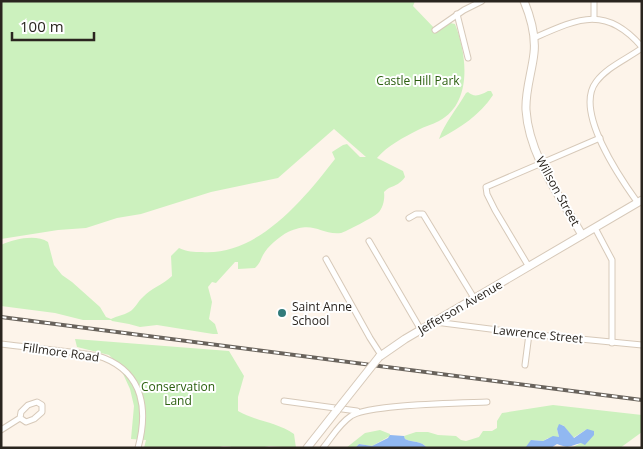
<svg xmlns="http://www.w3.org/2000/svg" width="643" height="449" viewBox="0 0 643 449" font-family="'Open Sans',sans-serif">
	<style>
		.green { fill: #ccf1be }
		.water { fill: #91b8f1 }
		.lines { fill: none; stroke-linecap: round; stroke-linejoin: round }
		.street-casing { stroke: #d7c9b9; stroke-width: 7 }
		.secondary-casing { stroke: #d7c9b9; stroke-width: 9 }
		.street { stroke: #fff; stroke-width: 5 }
		.secondary { stroke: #fff; stroke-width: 7 }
		.rail-casing { stroke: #69635c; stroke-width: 4 }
		.rail { stroke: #fff; stroke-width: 2; stroke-dasharray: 5.5; stroke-linecap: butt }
		.secondary-bridge-casing { stroke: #d7c9b9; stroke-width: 9; stroke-linecap: butt }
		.secondary-bridge { stroke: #fff; stroke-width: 7 }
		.poi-dot { fill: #327b7a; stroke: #fff; stroke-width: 2 }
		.labels { text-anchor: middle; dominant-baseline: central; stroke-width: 4; stroke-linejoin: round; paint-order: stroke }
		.park-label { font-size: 12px; fill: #2c6010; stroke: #fff }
		.street-label { font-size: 12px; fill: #2a251f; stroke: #fff }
		.poi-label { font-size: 12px; fill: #2a251f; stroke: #fff; text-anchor: start }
	</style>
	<rect width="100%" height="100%" fill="#fdf4ea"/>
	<g class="green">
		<path d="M1,1h414l-2,5 24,25 13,-8 5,1c12,30 18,79 -16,97 -7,4 -14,5 -21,9 -14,7 -31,16 -41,28l26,13 2,6c-8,11 -13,7 -21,15 1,7 -1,16 -6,21 -4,4 -33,19 -37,20 -22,2 -26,-13 -53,-1 -8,4 -21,15 -25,23 -3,6 -3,8 -8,13l-17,1v-7h-3l-19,21 -4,-1 -4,5 4,15 -3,17 6,5 3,10h-5l-56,-9 -17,2 -11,-3 -17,-3 -1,-1h-28l-28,-7 -54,-7v-61c13,-6 35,-11 47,-3l6,23 8,10 10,7 28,25 6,10 5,2c6,-3 13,-4 18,-7 6,-3 9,-11 14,-15 8,-9 20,-12 29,-21l-1,-20 8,-8c8,4 15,4 23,4 56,4 102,-53 133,-93l-3,-7 11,-7 4,-1 13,13h6l-32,-28 -56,49 -67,14 -70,22 -24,4 -31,10 -28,2 -57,9z"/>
		<path d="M488,91h3l2,4c-13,20 -33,33 -54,44 6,-17 18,-30 27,-46l2,-1c6,6 13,3 20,-1z"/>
		<path d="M75,339l154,12 15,25 -6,21v14c17,10 39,11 56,23l2,14 -27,-2 -9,2h-26c-4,-2 -12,-3 -16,0h-74l2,-8 -15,-1 3,-33 -4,-17 -11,-24 -10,-10 -32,-8z"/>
		<path d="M553,405l89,10v17l-22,16h-49l10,-5 6,-14 -14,9 -10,-13 -6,4 2,8 -11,1 -5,3 -11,-1 -7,8h-98c-6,-8 -14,-5 -22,-9l-1,-3 12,-4h12l10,3 18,1 5,4 5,1 13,-4 4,-6h9l5,-3v-7l5,-8c17,-3 34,-5 51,-8z"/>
		<polygon points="380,430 390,434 390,436 372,446 359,444 355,448 346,448 365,433"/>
	</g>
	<g class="water">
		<path d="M559,424l5,2 10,12 13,-9 7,2v4l-9,10 -4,-2c-12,3 -11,6 -24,1l-6,4h-26l6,-8 12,1 10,-5 6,1 -2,-8z"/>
		<path d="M390,435l14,1 1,3c8,4 16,1 22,9h-72l4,-4 13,2 16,-8z"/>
	</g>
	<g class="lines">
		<g class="street-casing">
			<g id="street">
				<polyline points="594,1 594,19"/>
				<polyline points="457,14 468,58"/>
				<polyline points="435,30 464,10 482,1"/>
				<path d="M534,38c45,-20 72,-33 108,9"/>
				<path d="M638,203c-18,-25 -64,-92 -42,-121 11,-15 31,-23 46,-34"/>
				<polyline points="409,218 416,214 423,214 474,298"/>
				<polyline points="595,228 612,260 612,343"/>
				<polyline points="369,241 421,330"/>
				<polyline points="326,259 370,338 381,355"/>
				<polyline points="529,267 495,210 487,194 486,187 600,138"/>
				<polyline points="435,322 529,334 642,345"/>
				<path d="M1,344c23,3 46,5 69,8 11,2 23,2 34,6 40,16 44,53 34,90"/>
				<polyline points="525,365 529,334"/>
				<polyline points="284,401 357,411"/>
				<polyline points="1,430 20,418 21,412 28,405 37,402 42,405 42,412 34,419 26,422 20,418"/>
				<path d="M323,448c9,-11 16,-24 28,-32 17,-12 111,-13 136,-14"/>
			</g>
		</g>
		<g class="secondary-casing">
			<g id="secondary">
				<path d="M524,1c7,17 12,34 10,52 -2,19 -9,38 -8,57 3,46 34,86 56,125"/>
				<polyline points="379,357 405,339 642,200"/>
				<polyline points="307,448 337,410"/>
			</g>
		</g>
		<use href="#street" class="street"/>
		<use href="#secondary" class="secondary"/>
		<g class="rail-casing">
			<polyline id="rail" points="1,317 642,400"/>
		</g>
		<use href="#rail" class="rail"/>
		<g class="secondary-bridge-casing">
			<polyline id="secondary-bridge" points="337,410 379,357"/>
		</g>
		<use href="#secondary-bridge" class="secondary-bridge"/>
	</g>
	<circle class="poi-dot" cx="282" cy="313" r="5"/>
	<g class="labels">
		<g class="park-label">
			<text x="418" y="80">Castle Hill Park</text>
			<text x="178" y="386">Conservation<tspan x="178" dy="14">Land</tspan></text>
		</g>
		<g class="street-label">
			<text transform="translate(558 191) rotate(61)">Willson Street</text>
			<text transform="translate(460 307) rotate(-30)">Jefferson Avenue</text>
			<text transform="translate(538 334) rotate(6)">Lawrence Street</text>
			<text transform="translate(61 352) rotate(8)">Fillmore Road</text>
		</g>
		<g class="poi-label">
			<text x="292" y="306">Saint Anne<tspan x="292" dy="14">School</tspan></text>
		</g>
	</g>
	<rect width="643" height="449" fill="none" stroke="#2a251f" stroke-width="5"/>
	<path d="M12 32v8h82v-8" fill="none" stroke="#2a251f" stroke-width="2.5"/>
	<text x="20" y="32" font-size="15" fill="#2a251f" stroke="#ffffff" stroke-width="4" paint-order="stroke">100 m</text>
</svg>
